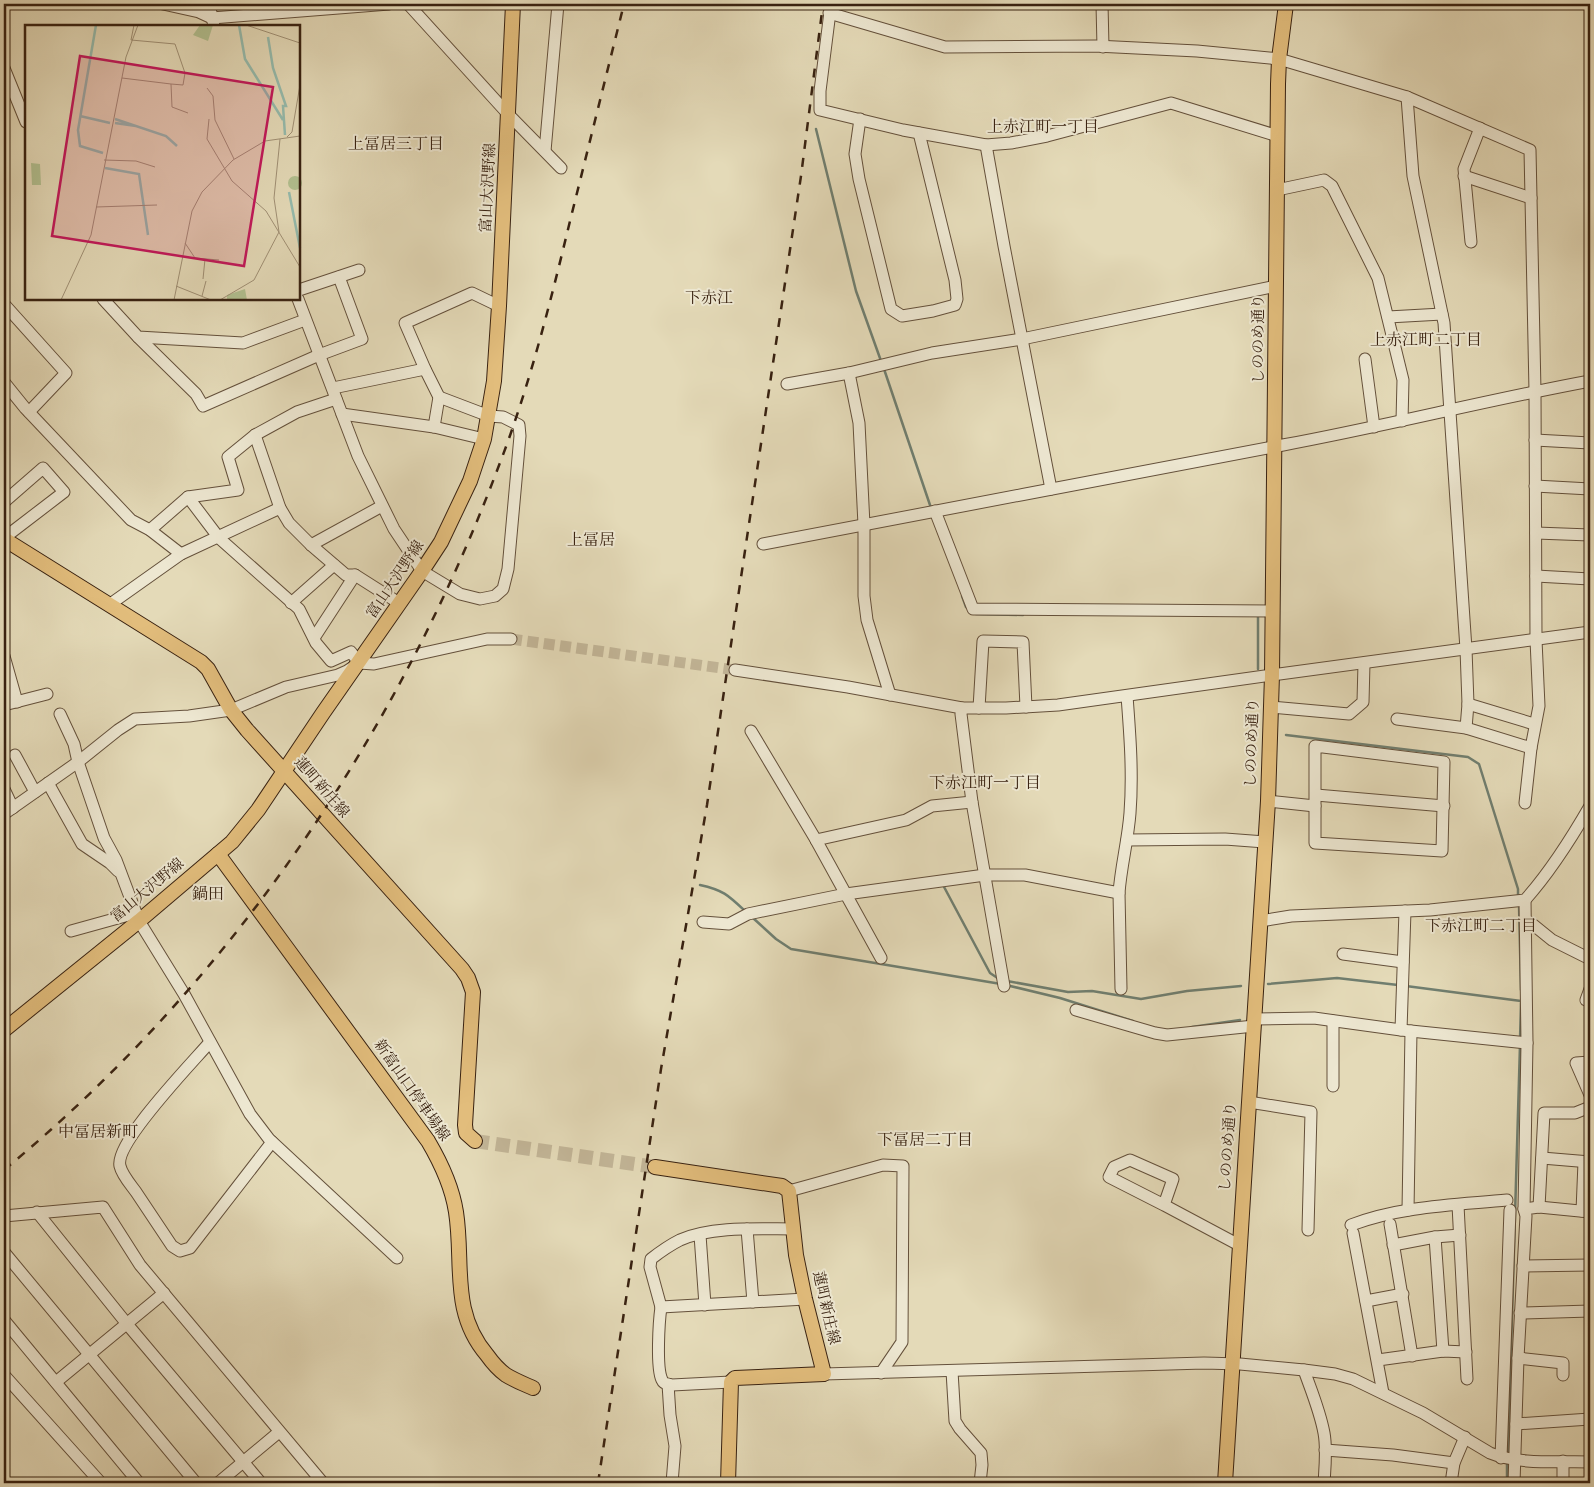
<svg xmlns="http://www.w3.org/2000/svg" width="1594" height="1487" viewBox="0 0 1594 1487" font-family="'Sorts Mill Goudy','Noto Serif JP',serif">
	<style>
		.lines { fill: none; stroke-linecap: round; stroke-linejoin: round }
		.stream { stroke: #707e6f; stroke-width: 2.5 }
		.minor-tunnel { stroke: #c2b597; stroke-width: 11; stroke-dasharray: 11 5.5; stroke-linecap: butt }
		.major-tunnel { stroke: #c2b597; stroke-width: 14; stroke-dasharray: 14 7; stroke-linecap: butt }
		.minor-casing { stroke: #64503b; stroke-width: 13 }
		.major-casing { stroke: #392211; stroke-width: 16 }
		.minor { stroke: #ede7d1; stroke-width: 11 }
		.major { stroke: #e2bd7c; stroke-width: 14 }
		.rail { stroke: #392211; stroke-width: 2.5; stroke-dasharray: 9 9; stroke-linecap: butt }
		.labels { text-anchor: middle; dominant-baseline: central; stroke-width: 4; stroke-linejoin: round; paint-order: stroke }
		.street-label { font-size: 15px; fill: #392211; stroke: #ede7d1 }
		.neighbourhood-label { font-size: 16px; fill: #392211; stroke: #ede7d1 }
		.inset-river { fill: none; stroke: #95bbad; stroke-width: 2.5 }
		.inset-road { fill: none; stroke: #a09075; stroke-width: 1 }
		.view { fill: #c2185b; fill-opacity: 0.15; stroke: #c2185b; stroke-width: 2.5 }
		.inset-edge { fill: none; stroke: #392211; stroke-width: 2.5 }
	</style>
	<rect width="100%" height="100%" fill="#e4dab8"/>
	<filter id="stains"><feTurbulence type="fractalNoise" baseFrequency=".004" numOctaves="4"/><feColorMatrix values="0 0 0 0 .2 0 0 0 0 .09 0 0 0 0 .02 0 0 0 .5 -.17"/></filter>
	<radialGradient id="worn" r=".72"><stop offset=".6" stop-color="#630" stop-opacity="0"/><stop offset="1" stop-color="#630" stop-opacity=".3"/></radialGradient>
	<g class="lines">
		<g class="stream">
			<polyline points="816,129 856,291 881,361"/>
			<polyline points="884,369 931,508"/>
			<polyline points="962,596 966,607"/>
			<polyline points="976,614 1023,615"/>
			<polyline points="1258,614 1258,669"/>
			<polyline points="1286,735 1468,757 1479,764 1518,889 1518,897"/>
			<path d="M700,885c23,5 28,10 45,26"/>
			<polyline points="943,885 990,973 999,979"/>
			<polyline points="1519,905 1521,990"/>
			<polyline points="753,918 776,939 791,949 1001,984"/>
			<polyline points="1007,981 1068,992 1092,991 1141,999 1187,991 1241,986"/>
			<polyline points="1268,984 1337,978 1398,985"/>
			<polyline points="1006,985 1060,998 1133,1021"/>
			<polyline points="1406,986 1521,1001"/>
			<polyline points="1192,1027 1240,1020"/>
			<polyline points="1520,1040 1521,1003"/>
			<polyline points="1508,1454 1520,1045"/>
			<polyline points="1507,1483 1507,1462"/>
		</g>
		<polyline class="minor-tunnel" points="511,639 735,670"/>
		<polyline class="major-tunnel" points="475,1141 655,1167"/>
		<g class="minor-casing">
			<g id="minor">
				<polyline points="163,4 199,12 212,18 389,4"/>
				<polyline points="209,4 214,26"/>
				<polyline points="408,4 508,114 561,168"/>
				<polyline points="831,4 820,91 820,110 903,130 986,145 1011,143 1047,136 1171,103 1278,136"/>
				<polyline points="1102,4 1103,47"/>
				<polyline points="829,13 945,47 1096,46 1197,51 1279,59 1407,97 1530,150 1535,391 1536,640 1539,706 1531,748 1525,803"/>
				<polyline points="4,68 26,122"/>
				<polyline points="1407,97 1413,176 1444,323 1466,649 1468,704 1466,728"/>
				<polyline points="860,119 855,154 859,179 891,309 902,316 933,311 955,305 957,299 955,280 919,133"/>
				<polyline points="986,145 1004,246 1051,489"/>
				<polyline points="545,151 558,4"/>
				<polyline points="1464,176 1531,198"/>
				<polyline points="1277,190 1324,180 1332,186 1378,278 1403,380 1402,421"/>
				<polyline points="1471,242 1464,169 1480,128"/>
				<polyline points="299,290 359,270"/>
				<polyline points="103,299 138,337 243,343 305,320"/>
				<polyline points="298,299 358,456 394,529 422,571 460,594 480,599 495,596 503,589 508,569 520,436 519,425 503,417 489,416 439,397"/>
				<polyline points="4,304 66,373 29,412"/>
				<polyline points="1388,317 1442,314"/>
				<polyline points="138,337 196,394 203,406 319,355 362,339 339,277"/>
				<polyline points="1365,359 1374,427"/>
				<polyline points="849,373 859,423 864,525 864,596 867,620 890,695"/>
				<polyline points="4,382 25,408 131,520 150,530 181,554"/>
				<polyline points="787,384 849,373 932,353 1022,339 1276,286"/>
				<polyline points="333,388 425,369"/>
				<polyline points="342,414 434,427 484,439"/>
				<polyline points="434,427 439,397 425,369 405,323 472,293 499,306"/>
				<polyline points="255,435 280,508 289,523 311,545 346,575 355,575 399,603"/>
				<polyline points="1535,440 1590,443"/>
				<polyline points="1535,486 1590,489"/>
				<polyline points="188,497 219,538 299,609 316,643 331,661 351,652 359,663 374,664 487,639 511,639"/>
				<polyline points="4,502 43,468 64,492 4,538"/>
				<polyline points="935,511 973,609 1273,611"/>
				<polyline points="150,530 188,497 238,490 228,457 255,435 297,412 336,399"/>
				<polyline points="1536,533 1590,535"/>
				<path d="M763,544c173,-33 347,-66 520,-99 103,-19 204,-45 307,-64"/>
				<polyline points="311,545 382,506"/>
				<polyline points="1536,576 1590,579"/>
				<polyline points="291,603 334,565"/>
				<polyline points="109,605 181,554 280,508"/>
				<polyline points="314,638 355,575"/>
				<polyline points="4,656 17,702"/>
				<polyline points="735,670 848,687 962,708 1006,708 1058,705 1272,675 1590,632"/>
				<polyline points="1468,704 1534,724"/>
				<polyline points="4,705 47,694"/>
				<polyline points="1271,707 1349,714 1363,702 1364,663"/>
				<polyline points="962,708 961,714 972,802 1004,986"/>
				<polyline points="979,708 983,641 1023,642 1026,707"/>
				<polyline points="60,714 74,744 78,762 104,838 116,860 139,921 184,994 250,1114 269,1139 397,1258"/>
				<polyline points="1397,719 1466,728 1531,748"/>
				<polyline points="751,731 816,840 881,958"/>
				<polygon points="1315,746 1444,762 1442,851 1315,843"/>
				<polyline points="15,755 35,792"/>
				<polyline points="48,783 82,844 110,863 118,871"/>
				<polyline points="4,789 13,808"/>
				<polyline points="1316,795 1444,806"/>
				<polyline points="1268,801 1315,806"/>
				<polyline points="4,814 78,762 118,730 135,719 189,716 231,710 286,687 338,675 347,671 356,665"/>
				<polyline points="816,840 906,820 932,806 972,802"/>
				<polyline points="1127,840 1225,839 1265,842"/>
				<polyline points="1119,893 1121,989"/>
				<polyline points="1525,920 1531,923 1552,940 1590,959"/>
				<path d="M1260,921l31,-5 139,-6 95,-10c26,-29 46,-61 65,-94"/>
				<path d="M703,922l26,2 19,-10 98,-20 139,-19h40l94,18c2,-27 9,-53 11,-80 3,-39 0,-78 -3,-117"/>
				<polyline points="71,931 136,913"/>
				<polyline points="1343,954 1403,962"/>
				<polyline points="1590,989 1586,1000 1590,1002"/>
				<polyline points="1076,1010 1155,1033 1167,1035 1254,1026"/>
				<polyline points="1254,1019 1314,1018 1401,1030 1527,1043"/>
				<polyline points="1401,1030 1405,911"/>
				<path d="M210,1042c-17,20 -96,101 -90,124 2,9 11,19 16,26 12,18 24,36 36,54l8,5 10,-3 82,-106"/>
				<polyline points="1590,1062 1576,1063 1590,1095"/>
				<polyline points="1333,1086 1333,1021"/>
				<polyline points="1249,1102 1311,1112 1308,1230"/>
				<polyline points="1542,1158 1590,1162"/>
				<polyline points="789,1191 883,1165 903,1166 902,1342 881,1373"/>
				<polyline points="1164,1205 1109,1177 1114,1167 1130,1160 1173,1179 1164,1205 1239,1245"/>
				<polyline points="1458,1205 1467,1379"/>
				<polyline points="1539,1207 1544,1113 1575,1113 1590,1107"/>
				<polyline points="1524,1209 1527,1043 1525,900"/>
				<polyline points="1408,1210 1411,1031"/>
				<polyline points="1582,1211 1584,1162"/>
				<polyline points="37,1212 127,1324 261,1483"/>
				<polyline points="4,1216 103,1207 140,1265 323,1483"/>
				<polyline points="1390,1224 1412,1356"/>
				<path d="M1351,1225c50,-19 104,-20 156,-25"/>
				<polyline points="747,1229 753,1302"/>
				<path d="M793,1229c-34,0 -81,-3 -113,11 -10,5 -20,12 -29,19l-1,8 11,40 144,-8"/>
				<polyline points="1353,1233 1383,1393"/>
				<polyline points="700,1235 705,1305"/>
				<polyline points="1435,1237 1443,1351"/>
				<polyline points="1393,1245 1435,1237 1460,1235"/>
				<polyline points="4,1252 196,1483"/>
				<polyline points="1523,1266 1590,1265"/>
				<polyline points="1366,1301 1403,1294"/>
				<path d="M661,1307c-2,14 -5,61 1,73 2,5 6,4 10,5l59,-3"/>
				<polyline points="1520,1313 1590,1311"/>
				<polyline points="4,1320 139,1483"/>
				<polyline points="1518,1358 1563,1363 1563,1375"/>
				<polyline points="1378,1360 1443,1351 1466,1352"/>
				<path d="M1304,1370c7,20 16,41 20,63 3,16 1,34 0,50"/>
				<polyline points="952,1371 955,1421 960,1429 981,1453 982,1465 980,1483"/>
				<path d="M824,1374l380,-11 36,1 64,6 31,4 18,5 70,34 67,40c29,12 69,8 100,9"/>
				<polyline points="4,1375 101,1483"/>
				<polyline points="56,1382 164,1293"/>
				<polyline points="668,1384 670,1415 675,1446 672,1483"/>
				<polyline points="1516,1424 1590,1419"/>
				<polyline points="1325,1450 1393,1455 1454,1463"/>
				<polyline points="1501,1458 1510,1210"/>
				<polyline points="218,1483 279,1432"/>
				<polyline points="1451,1483 1454,1463 1465,1437"/>
				<polyline points="1514,1483 1518,1358 1526,1216 1524,1209 1539,1207 1590,1212"/>
				<polyline points="1563,1483 1563,1461"/>
			</g>
		</g>
		<g class="major-casing">
			<g id="major">
				<polyline points="4,539 201,662 208,669 231,710 247,730 462,969 468,978 473,992 465,1125 466,1133 475,1141"/>
				<path d="M218,854l210,287c13,22 24,45 28,71 8,51 -6,100 31,143 5,7 12,15 19,20 8,5 18,9 27,13"/>
				<polyline points="4,1030 139,921 232,842 258,810 323,713 422,571 441,542 470,481 484,439 494,381 499,306 513,4"/>
				<polyline points="655,1167 782,1186 789,1191 796,1255 805,1299 824,1374 735,1378 731,1382 728,1483"/>
				<polyline points="1225,1483 1268,801 1272,675 1278,84 1279,59 1286,4"/>
			</g>
		</g>
		<use href="#minor" class="minor"/>
		<use href="#major" class="major"/>
		<g class="rail">
			<path d="M4,1170c223,-184 392,-432 494,-702 31,-80 52,-164 72,-247 18,-72 36,-145 54,-217"/>
			<polyline points="598,1483 661,1069 707,805 801,176 823,4"/>
		</g>
	</g>
	<g class="labels">
		<g class="street-label">
			<text transform="translate(489 188) rotate(-87)">富山大沢野線</text>
			<text transform="translate(1259 339) rotate(-90)">しののめ通り</text>
			<text transform="translate(396 580) rotate(-56)">富山大沢野線</text>
			<text transform="translate(1253 743) rotate(-88)">しののめ通り</text>
			<text transform="translate(321 788) rotate(49)">蓮町新庄線</text>
			<text transform="translate(148 891) rotate(-40)">富山大沢野線</text>
			<text transform="translate(411 1091) rotate(55)">新富山口停車場線</text>
			<text transform="translate(1229 1147) rotate(-86)">しののめ通り</text>
			<text transform="translate(825 1308) rotate(77)">蓮町新庄線</text>
		</g>
		<g class="neighbourhood-label">
			<text x="1043" y="128">上赤江町一丁目</text>
			<text x="396" y="145">上冨居三丁目</text>
			<text x="709" y="299">下赤江</text>
			<text x="1426" y="341">上赤江町二丁目</text>
			<text x="591" y="541">上冨居</text>
			<text x="985" y="784">下赤江町一丁目</text>
			<text x="208" y="895">鍋田</text>
			<text x="1481" y="927">下赤江町二丁目</text>
			<text x="98" y="1133">中冨居新町</text>
			<text x="925" y="1141">下冨居二丁目</text>
		</g>
	</g>
	<g transform="translate(25 25)">
		<rect width="275" height="275" fill="#e4dab8"/>
		<path d="M175,0h13l-5,16 -15,-6zM6,138l9,1 1,21h-9zM263 158a7 7 0 1 1 14 0a7 7 0 1 1-14 0ZM220,264l2,11h-20v-5z" fill="#b2c090"/>
		<path class="inset-river" d="M71,0l-18,105 2,16 23,7M214,0l6,34 38,61M243,12l5,31 13,38h-3l2,29M55,91l30,7M90,94l51,17 11,10M90,98l21,3M80,143l34,6 9,61M264,167l11,56"/>
		<path class="inset-road" d="M221,0l54,18M106,15l3,-15M106,15l44,4 10,29 -2,12 -12,-1 1,23 16,6M97,53l49,6M182,63l6,8 2,24 19,39M184,94l-2,20 25,42 34,30 34,56M262,112l5,-5 8,-47M79,135l32,1 19,6M71,182l61,-2M160,218l10,15 24,2M178,254l2,-20M151,261l35,14M177,271l4,-15M36,275l30,-65 35,-178 12,-32M149,275l18,-89 10,-19 31,-32 32,-19 35,-5M195,275l34,-20 25,-48 -5,-34 6,-59"/>
		<path class="view" d="M55,31l193,31 -29,179 -192,-30z"/>
		<rect width="275" height="275" class="inset-edge"/>
	</g>
	<rect width="1594" height="1487" fill="none" stroke="#e4dab8" stroke-width="20"/>
	<rect x="5" y="5" width="1584" height="1477" fill="none" stroke="#392211" stroke-width="2.5"/>
	<rect x="10" y="10" width="1574" height="1467" fill="none" stroke="#392211"/>
	<rect width="100%" height="100%" filter="url(#stains)"/>
	<rect width="100%" height="100%" fill="url(#worn)"/>
</svg>
